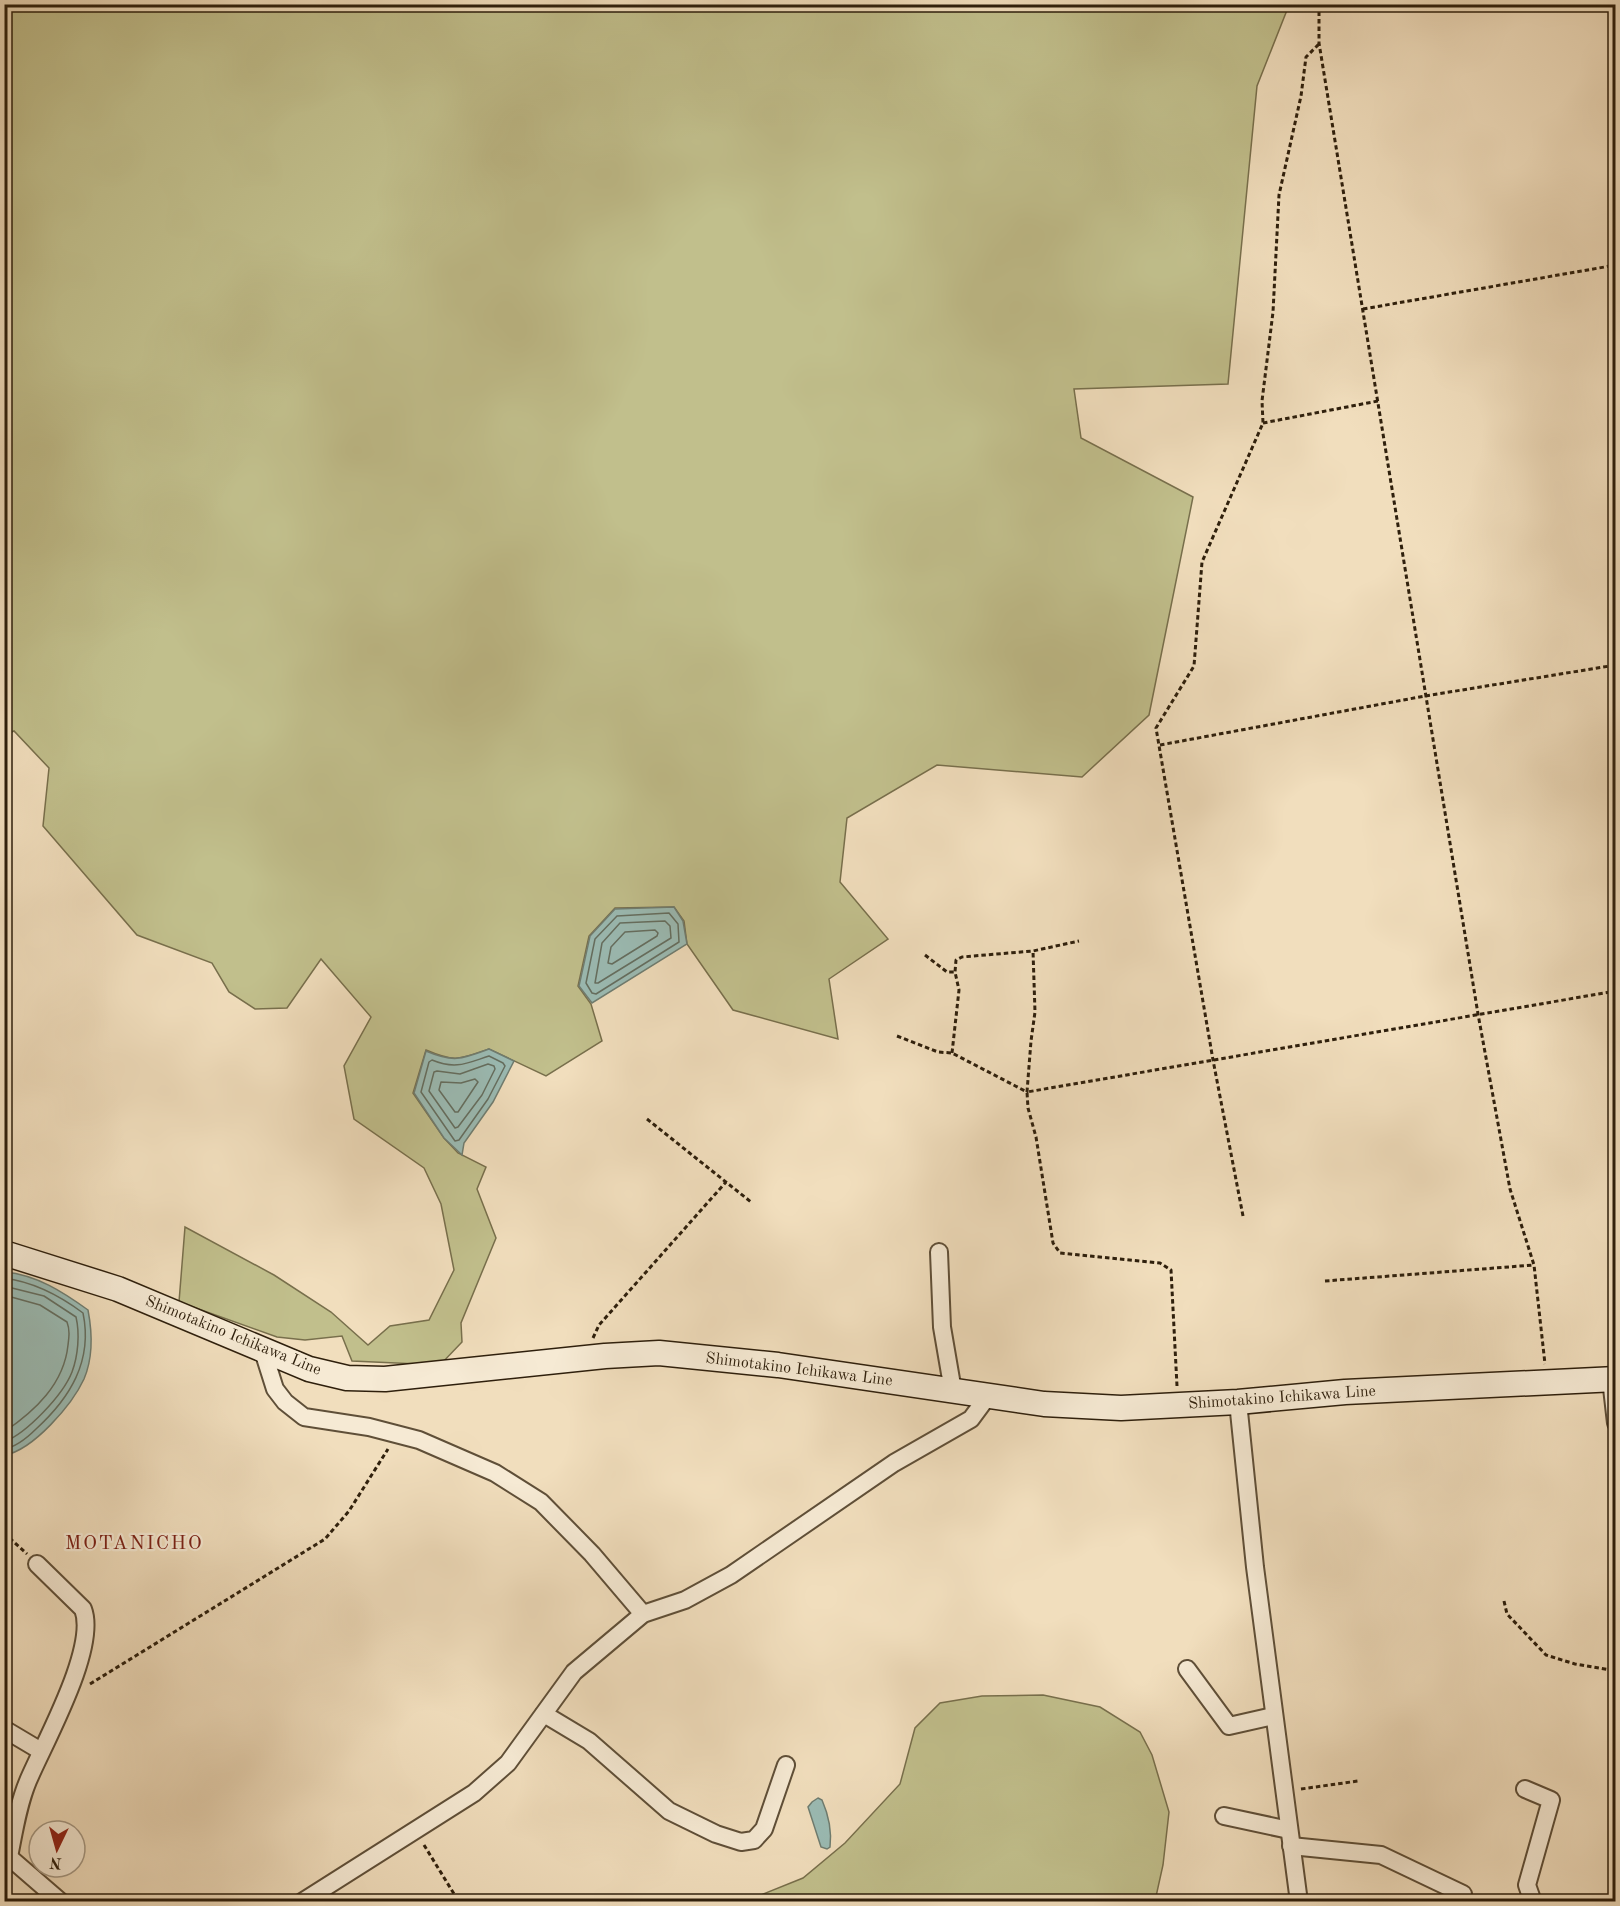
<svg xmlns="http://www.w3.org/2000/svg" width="1620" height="1906" viewBox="0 0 1620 1906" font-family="'Old Standard TT',serif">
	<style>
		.green { fill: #c1bf8c; stroke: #786f4c; stroke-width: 1.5 }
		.water { fill: #9bbcb5; stroke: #6f7d71; stroke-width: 1.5 }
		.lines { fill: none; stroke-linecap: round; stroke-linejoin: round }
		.shore { stroke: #646e60; stroke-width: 1.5 }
		.street-casing { stroke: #5f4f38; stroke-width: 20 }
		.secondary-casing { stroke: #2e1f0c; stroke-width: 27 }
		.path { stroke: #2e1f0c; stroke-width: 3; stroke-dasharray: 4.5 3; stroke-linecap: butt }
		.street { stroke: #f6ead4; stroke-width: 16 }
		.secondary { stroke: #f6ead4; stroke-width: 24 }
		.labels { text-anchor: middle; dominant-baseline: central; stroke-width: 4.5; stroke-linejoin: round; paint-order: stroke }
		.street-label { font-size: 16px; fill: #2e1f0c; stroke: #f6ead4 }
		.quarter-label { font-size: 20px; letter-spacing: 1.5px; fill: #7a1f14; stroke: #f6ead4 }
	</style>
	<rect width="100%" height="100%" fill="#f1debd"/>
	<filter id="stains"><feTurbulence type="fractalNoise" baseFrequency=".00333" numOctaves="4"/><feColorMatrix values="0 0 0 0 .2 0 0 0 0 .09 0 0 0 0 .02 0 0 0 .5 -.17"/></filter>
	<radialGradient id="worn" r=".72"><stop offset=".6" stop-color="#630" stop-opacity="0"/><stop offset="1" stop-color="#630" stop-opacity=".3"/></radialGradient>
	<g class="green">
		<path d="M5,5h1284l-32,81 -29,298 -154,5 7,49 112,59 -44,218 -67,62 -145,-12 -90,53 -7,64 48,57 -59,40 9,60 -105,-29 -46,-66 -3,-23 -10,-14 -59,1 -26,28 -11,50 13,18 11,37 -56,35 -57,-27c-29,10 -33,14 -63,1l-13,43 31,45 14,15 28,14 -9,22 19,49 -35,85 1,19 -22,23 -88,-4 -10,-25 -37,4 -28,-3 -98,-35 6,-75 89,48 57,37 37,33 22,-19 39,-6 25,-50 -13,-66 -17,-36 -70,-49 -10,-53 27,-49 -50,-58 -34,49 -32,1 -26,-17 -17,-29 -75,-28 -94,-109 6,-58 -35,-37 -9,4z"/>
		<polygon points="1043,1695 1100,1707 1140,1732 1152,1755 1169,1812 1163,1865 1155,1901 746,1901 803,1878 845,1843 900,1784 915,1728 940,1703 982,1696"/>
	</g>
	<g class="water">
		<polygon points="674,907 683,921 687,944 592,1003 579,986 590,936 615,909"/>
		<path d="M489,1049l25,12 -21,41 -29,41 -2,12 -18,-17 -30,-45 12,-42c28,12 36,8 63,-2z"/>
		<path d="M5,1272c32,3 58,20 83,38 4,21 5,48 -4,69 -12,26 -51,71 -79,76z"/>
		<path d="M818,1798l4,2c7,16 10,30 8,47l-3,2 -6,-2 -13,-40 4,-5z"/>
	</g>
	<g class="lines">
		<g class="shore">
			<polygon points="669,913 678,924 679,942 596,994 592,993 586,983 595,939 617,916"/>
			<polygon points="665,921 670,926 671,938 598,983 595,983 602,943 620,923"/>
			<polygon points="655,930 658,933 657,936 612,964 608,963 611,947 625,932"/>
			<path d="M489,1056l14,7 2,3 -17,33 -29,41 -4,1 -34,-49 8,-30 3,-2c24,10 35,3 57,-4z"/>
			<polygon points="488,1064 494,1066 495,1069 482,1095 458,1127 455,1128 429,1091 434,1072 437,1071 460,1074"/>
			<polygon points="475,1079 478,1082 458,1112 455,1112 439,1090 441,1082 461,1083"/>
			<path d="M4,1278c30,4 55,17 79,35 10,48 -13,85 -47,116 -8,8 -20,18 -32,20"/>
			<path d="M4,1286l40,10 32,21c4,17 2,39 -4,55 -9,23 -45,61 -68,70"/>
			<path d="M4,1295l36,10 27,17c3,8 2,15 1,23 -4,39 -33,66 -64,87"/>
		</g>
		<g class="street-casing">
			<g id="street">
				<polyline points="939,1252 942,1327 953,1391"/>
				<polyline points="263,1351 275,1389 285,1402 304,1417 369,1427 419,1440 495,1473 541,1502 592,1554 643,1614"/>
				<polyline points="1611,1379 1616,1423"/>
				<polyline points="1238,1402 1255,1567 1299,1902"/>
				<polyline points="1187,1669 1229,1726 1273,1716"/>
				<polyline points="544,1714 589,1741 669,1811 716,1834 741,1842 754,1840 764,1829 786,1765"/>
				<polyline points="4,1729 41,1751"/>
				<polyline points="1525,1789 1551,1800 1527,1885 1533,1902"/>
				<polyline points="1224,1816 1289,1830"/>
				<polyline points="1291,1846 1381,1855 1463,1894"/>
				<path d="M9,1857c5,-25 9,-52 19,-76 16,-38 70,-133 55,-172l-46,-45"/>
				<polyline points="4,1858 9,1857 61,1902"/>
				<polyline points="302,1902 474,1793 508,1763 574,1672 643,1614 685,1600 731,1575 894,1463 971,1419 988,1396"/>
			</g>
		</g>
		<g class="secondary-casing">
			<polyline id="secondary" points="4,1253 118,1289 309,1369 347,1378 385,1379 605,1356 659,1353 778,1365 1044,1404 1121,1408 1238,1402 1345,1392 1616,1379"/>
		</g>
		<g class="path">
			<polyline points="1319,4 1319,43 1478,1014 1510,1189 1534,1265 1545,1364"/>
			<polyline points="1363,309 1616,265"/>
			<polyline points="1263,423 1378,401"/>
			<polyline points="1160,745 1425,696 1616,665"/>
			<polyline points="925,955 947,972 955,972"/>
			<polyline points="897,1036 938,1052 952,1053 1027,1092 1031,1041 1035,1012 1033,951"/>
			<polyline points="952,1053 959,990 955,972 956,960 962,957 1033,951 1079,941"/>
			<polyline points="647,1119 751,1202"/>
			<polyline points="1243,1216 1213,1060 1156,728 1194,666 1202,562 1263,423 1262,401 1273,312 1279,195 1301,96 1306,57 1319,44"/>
			<polyline points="1325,1281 1534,1265"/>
			<polyline points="593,1338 599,1325 726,1182"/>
			<polyline points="1177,1386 1171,1270 1160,1263 1060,1253 1053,1243 1036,1137 1028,1108 1027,1092 1616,991"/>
			<polyline points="4,1533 27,1554"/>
			<polyline points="1504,1601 1507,1614 1546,1655 1575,1664 1616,1671"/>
			<polyline points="90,1684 325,1539 349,1511 388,1449"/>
			<polyline points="1301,1789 1358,1781"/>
			<polyline points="424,1845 459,1902"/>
		</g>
		<use href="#street" class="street"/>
		<use href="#secondary" class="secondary"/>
	</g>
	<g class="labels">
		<g class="street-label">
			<text transform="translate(233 1336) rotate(22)">Shimotakino Ichikawa Line</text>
			<text transform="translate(799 1370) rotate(7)">Shimotakino Ichikawa Line</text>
			<text transform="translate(1282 1398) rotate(-4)">Shimotakino Ichikawa Line</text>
		</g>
		<g class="quarter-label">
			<text x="134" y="1544">MOTANICHO</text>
		</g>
	</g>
	<rect width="1620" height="1906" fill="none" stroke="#f1debd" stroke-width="24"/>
	<rect x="6" y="6" width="1608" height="1894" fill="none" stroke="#2e1f0c" stroke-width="3"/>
	<rect x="12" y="12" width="1596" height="1882" fill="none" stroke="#2e1f0c" stroke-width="1.5"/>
	<g transform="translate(57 1849) rotate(185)"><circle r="28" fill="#f6ead4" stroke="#a69984" stroke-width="1.5"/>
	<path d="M0-4.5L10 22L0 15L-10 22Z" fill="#8f2418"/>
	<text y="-9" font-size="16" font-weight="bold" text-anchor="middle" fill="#2e1f0c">N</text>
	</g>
	<rect width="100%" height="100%" filter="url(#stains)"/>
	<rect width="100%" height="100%" fill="url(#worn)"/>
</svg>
